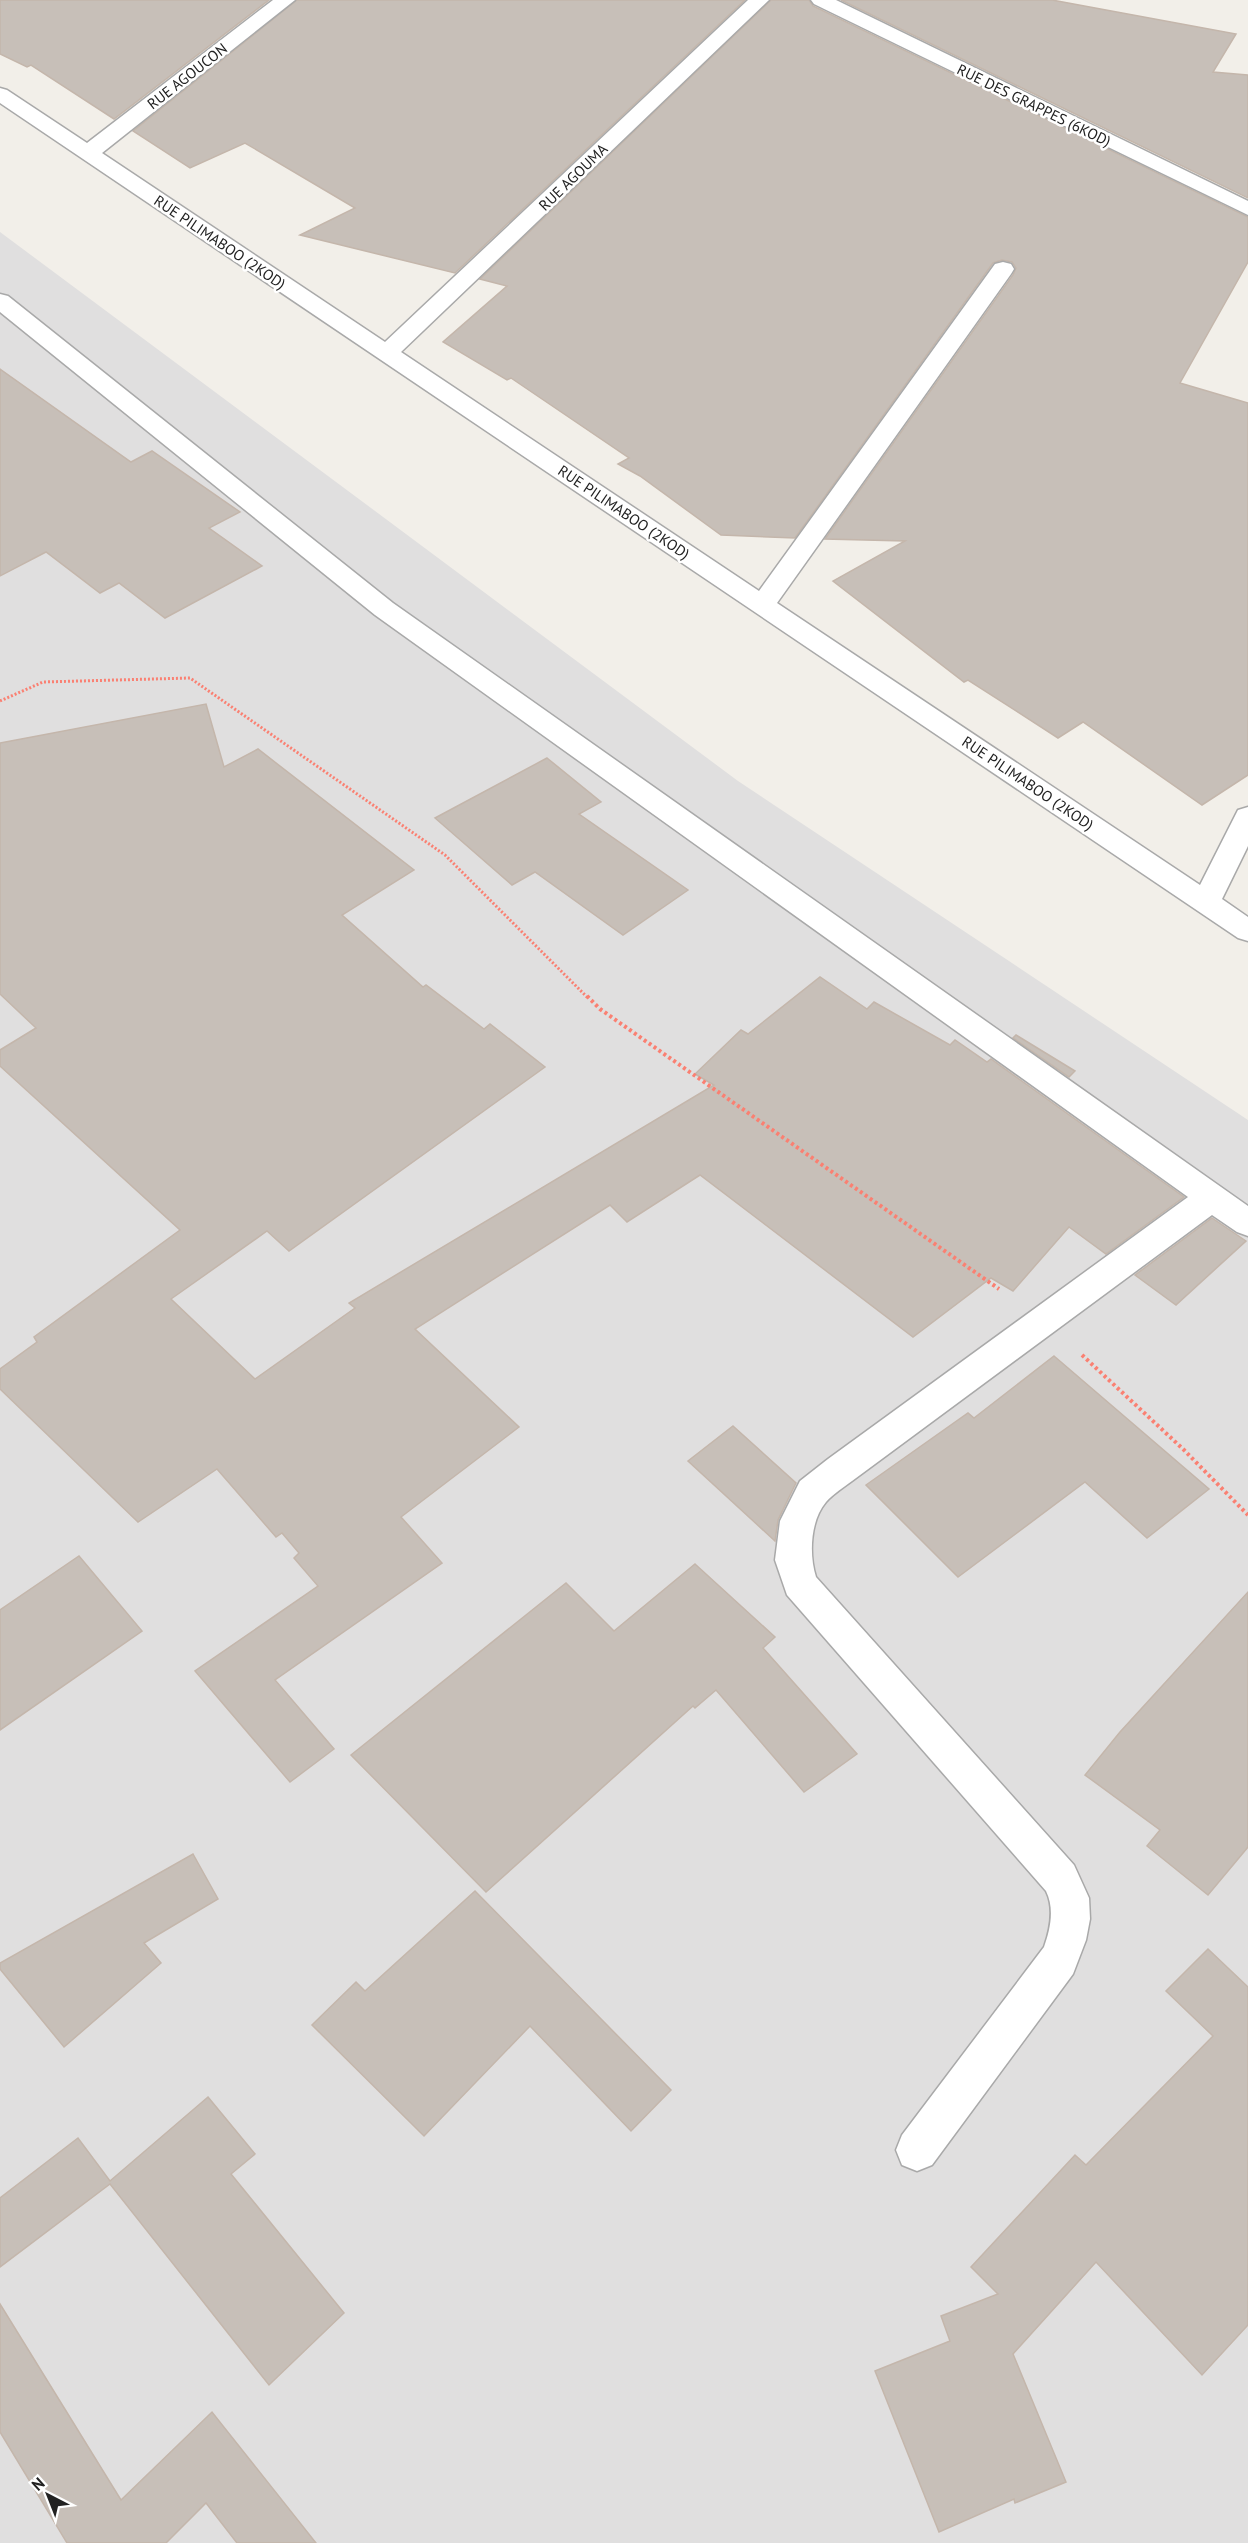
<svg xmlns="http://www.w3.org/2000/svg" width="1248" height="2543" viewBox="0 0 1248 2543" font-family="'PT Sans',sans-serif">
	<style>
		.residential { fill: #e0dfdf }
		.building { fill: #c7bfb8; stroke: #c4b6ab; stroke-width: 1.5 }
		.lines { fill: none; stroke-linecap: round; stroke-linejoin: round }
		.minor-casing { stroke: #a9a9a9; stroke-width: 3 }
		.path-far1 { stroke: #fa8072; stroke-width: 3; stroke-dasharray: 2 2; stroke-linecap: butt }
		.path { stroke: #fa8072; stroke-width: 4; stroke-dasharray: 3 3; stroke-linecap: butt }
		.minor { fill: #fff; fill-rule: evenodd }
		.labels { text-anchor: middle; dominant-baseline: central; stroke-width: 5; stroke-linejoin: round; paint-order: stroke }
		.far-street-label { font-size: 15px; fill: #222; stroke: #fff }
	</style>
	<rect width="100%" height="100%" fill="#f2efe9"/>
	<polygon class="residential" points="0,232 738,781 1248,1120 1248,2543 0,2543"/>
	<g class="building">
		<polygon points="0,0 269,0 114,119 31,65 27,67 0,54"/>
		<polygon points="297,0 745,0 455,273 300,235 355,208 245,143 190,168 133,131"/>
		<polygon points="771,0 809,0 813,6 1248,217 1248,262 1180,383 1248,403 1248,775 1202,805 1083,722 1058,738 968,680 964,682 833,581 905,541 825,539 1013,275 1016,268 1012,262 1002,260 993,263 795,538 721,535 640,476 618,464 629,458 511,378 507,380 443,342 507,286 480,279"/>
		<polygon points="841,0 1052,0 1236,34 1213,72 1248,75 1248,198"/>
		<polygon points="0,369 131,462 152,451 240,512 209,528 262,566 165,618 119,583 100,593 46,552 0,576"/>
		<polygon points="206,704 224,767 258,749 414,870 342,915 423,987 426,985 484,1029 490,1024 545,1067 289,1251 267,1231 171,1299 255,1379 355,1308 349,1303 714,1085 695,1074 741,1030 748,1034 820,977 867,1009 874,1002 950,1045 955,1040 987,1062 991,1059 1184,1197 1106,1254 1069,1227 1013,1291 991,1278 913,1337 700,1175 627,1222 610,1205 415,1329 519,1427 401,1517 442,1563 275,1680 334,1749 290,1782 195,1671 318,1586 294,1558 299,1553 282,1533 276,1537 217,1469 138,1522 0,1389 0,1369 37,1342 34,1337 180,1230 0,1066 0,1050 36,1028 0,994 0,743"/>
		<polygon points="547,758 601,802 579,814 688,890 623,935 535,872 512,885 435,818"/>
		<polygon points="1016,1035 1075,1071 1069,1077 1013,1038"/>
		<polygon points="1212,1218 1246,1241 1176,1305 1135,1275"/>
		<polygon points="1054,1356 1209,1489 1147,1538 1085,1482 958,1577 866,1485 968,1413 974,1418"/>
		<polygon points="733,1426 796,1483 778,1520 775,1541 688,1461"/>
		<polygon points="79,1556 142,1631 0,1730 0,1610"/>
		<polygon points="695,1564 775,1637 763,1648 857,1754 804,1792 716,1690 695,1708 693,1706 486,1892 351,1755 566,1583 614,1631"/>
		<polygon points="1248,1592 1248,1847 1208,1895 1147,1846 1160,1830 1085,1775 1120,1732"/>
		<polygon points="193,1854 218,1899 144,1943 161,1963 64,2047 0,1969 0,1963"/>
		<polygon points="475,1891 671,2090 631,2131 530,2026 424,2136 312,2025 356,1982 365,1991"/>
		<polygon points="1208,1949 1248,1987 1248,2325 1202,2375 1096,2262 1013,2354 1066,2482 1015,2503 1014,2499 939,2532 875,2371 950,2341 941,2316 998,2294 971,2267 1075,2155 1086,2165 1213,2036 1166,1991"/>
		<polygon points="208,2097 255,2154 231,2174 344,2313 269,2385 110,2184 0,2267 0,2198 78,2138 110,2181"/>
		<polygon points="0,2304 121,2500 212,2412 316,2543 237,2543 206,2503 166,2543 67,2543 0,2432"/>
	</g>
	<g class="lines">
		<g class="minor-casing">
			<g id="minor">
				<polygon points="273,0 295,0 102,153 385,342 748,0 769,0 401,352 759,591 995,264 1003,262 1011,264 1014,269 1011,274 777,603 1200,885 1238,810 1248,807 1248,846 1222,899 1248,917 1248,941 1238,938 0,103 0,88 7,90 87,143"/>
				<polygon points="811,0 836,0 1248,201 1248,215 814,4"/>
				<path d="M0,294l8,2 385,307 855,603v30l-11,-4 -25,-17 -360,266c-8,6 -19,13 -26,21 -16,19 -17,53 -10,75l258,288 15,33 1,21 -4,21 -13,34 -141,191 -15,6 -15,-6 -6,-15 6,-15 142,-188c6,-17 11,-38 2,-56l-259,-296 -12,-35 5,-39 20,-40 28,-22 360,-262 -813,-582 -375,-303z"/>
			</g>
		</g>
		<polyline class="path-far1" points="0,701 43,682 190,678 445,855 588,998"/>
		<g class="path">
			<polyline points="587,996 600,1009 999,1289"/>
			<polyline points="1082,1355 1183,1449 1248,1515"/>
		</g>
		<use href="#minor" class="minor"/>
	</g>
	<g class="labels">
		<g class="far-street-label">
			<text transform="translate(187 76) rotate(-38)">RUE AGOUCON</text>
			<text transform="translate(1034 105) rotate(26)">RUE DES GRAPPES (6KOD)</text>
			<text transform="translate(573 177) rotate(-44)">RUE AGOUMA</text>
			<text transform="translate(220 242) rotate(34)">RUE PILIMABOO (2KOD)</text>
			<text transform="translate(624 512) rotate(34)">RUE PILIMABOO (2KOD)</text>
			<text transform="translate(1028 783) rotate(34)">RUE PILIMABOO (2KOD)</text>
		</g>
	</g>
	<g transform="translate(48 2495) rotate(318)" stroke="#ffffff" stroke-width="4.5" paint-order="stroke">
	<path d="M0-4.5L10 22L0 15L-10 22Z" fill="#222222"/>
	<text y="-9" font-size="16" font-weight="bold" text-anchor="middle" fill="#222222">N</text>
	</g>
</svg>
